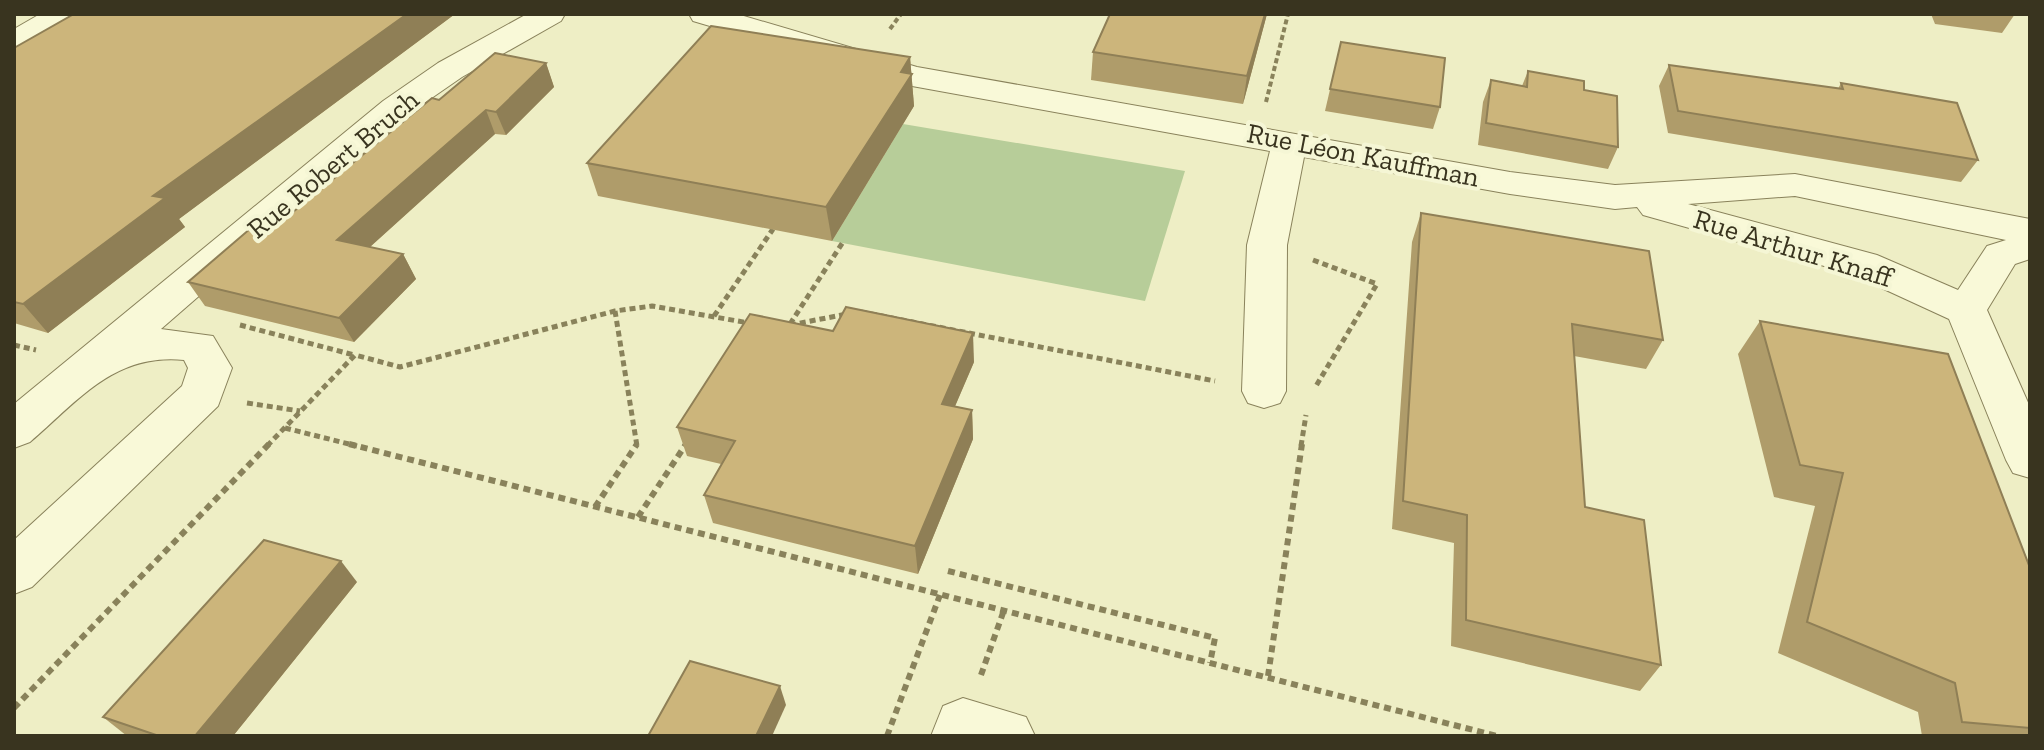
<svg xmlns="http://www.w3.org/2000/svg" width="2044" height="750" font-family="'Zilla Slab',serif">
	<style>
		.green { fill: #b7cd99 }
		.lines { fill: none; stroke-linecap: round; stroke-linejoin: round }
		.minor-casing { stroke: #89825b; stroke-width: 2 }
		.path-far2 { stroke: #89825b; stroke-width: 4; stroke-dasharray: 5 3; stroke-linecap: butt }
		.path-far1 { stroke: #89825b; stroke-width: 5; stroke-dasharray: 6 4; stroke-linecap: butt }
		.path { stroke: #89825b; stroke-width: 6; stroke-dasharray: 7 5; stroke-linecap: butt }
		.minor { fill: #f9f9d8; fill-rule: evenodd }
		.wall { fill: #af9c6a }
		.shaded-wall { fill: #8f7f56 }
		.building { fill: #ccb57b; stroke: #8f7f56; stroke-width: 2 }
		.labels { text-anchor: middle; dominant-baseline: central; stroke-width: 8; stroke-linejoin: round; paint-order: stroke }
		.street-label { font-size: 28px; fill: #39341f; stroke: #f5f6d5 }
	</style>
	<rect width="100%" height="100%" fill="#eeeec5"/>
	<polygon class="green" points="903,124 1185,171 1145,301 832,241"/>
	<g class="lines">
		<g class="minor-casing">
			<g id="minor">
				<polygon points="40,14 77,14 73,21 14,52 14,29"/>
				<path d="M 527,14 L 565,14 L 561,21 L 462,77 L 407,115 L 161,329 L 213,336 L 232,368 L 218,406 L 32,587 L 14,594 L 14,540 L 182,386 L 188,368 L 184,360 C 114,353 78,401 30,442 L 14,448 L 14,404 L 383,101 L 438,63 Z"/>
				<path d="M 689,14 L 737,14 L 917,67 L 1510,172 L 1615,185 L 1795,174 L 2030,219 L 2030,259 L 2015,264 L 1987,310 L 2030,407 L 2030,478 L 2013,473 L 2006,460 L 1949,319 L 1849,273 L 1643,215 L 1637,207 L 1615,209 L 1510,194 L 1304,157 L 1287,245 L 1286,391 L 1280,403 L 1264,408 L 1248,403 L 1242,391 L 1247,245 L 1270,151 L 912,86 L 693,21 ZM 1795,196 L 2006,240 L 1987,246 L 1958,290 L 1877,255 L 1688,204 Z"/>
				<polygon points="963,698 1026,717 1035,736 931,736 943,706"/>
			</g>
		</g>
		<g class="path-far2">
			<polyline points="890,29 901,14"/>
			<polyline points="1266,102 1288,14"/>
		</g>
		<g class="path-far1">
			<polyline points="1313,260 1377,284 1316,386"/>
			<polyline points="615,311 637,446"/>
			<polyline points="861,312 1215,381"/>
			<polyline points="714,316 773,229"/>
			<polyline points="790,324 843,242"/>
			<polyline points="240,325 354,355"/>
			<polyline points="790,325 847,314"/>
			<polyline points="14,345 36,350"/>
			<polyline points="247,403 300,411"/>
			<polyline points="285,428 357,446"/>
			<polyline points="267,446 355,355 400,367 615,311 652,306 749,323"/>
			<polyline points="1301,446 1306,415"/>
		</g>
		<g class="path">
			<polyline points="349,444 1497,736"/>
			<polyline points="595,507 637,444"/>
			<polyline points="638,517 686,444"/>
			<polyline points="948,571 1215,638 1210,663"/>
			<polyline points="981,675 1004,610"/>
			<polyline points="1268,676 1302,444"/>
			<polyline points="14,708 269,444"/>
			<polyline points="887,736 940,595"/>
		</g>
		<use href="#minor" class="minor"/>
	</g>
	<g class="wall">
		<polygon points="74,14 455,14 179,219 185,227 48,333 14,323 14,48"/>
		<polygon points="1267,14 1243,104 1091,80 1093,52"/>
		<polygon points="1931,14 2015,14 2002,33 1935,24"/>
		<polygon points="1341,42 1440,107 1433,129 1325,111"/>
		<polygon points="910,57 914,106 832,241 598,196 587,163"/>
		<polygon points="546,63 554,87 506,135 495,134 370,247 403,254 416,279 354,342 205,306 188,282 276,226 439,100"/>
		<polygon points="1669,65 1838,89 1841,83 1978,160 1961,182 1668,133 1659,86"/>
		<polygon points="1528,71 1584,90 1618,147 1608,169 1478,145 1483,102 1491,80 1522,86"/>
		<polygon points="1421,213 1663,340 1646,369 1574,356 1585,507 1661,665 1640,691 1451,646 1454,543 1392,529 1412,242"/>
		<polygon points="1760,321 2030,568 2030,736 1922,736 1918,712 1778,653 1815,506 1774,497 1738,354"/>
		<polygon points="974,362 955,406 972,410 973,439 918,574 713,523 704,495 721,464 687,456 677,427"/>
		<polygon points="357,582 233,736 127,736 103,717"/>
	</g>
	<g class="shaded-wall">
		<polygon points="407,14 455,14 179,219 185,227 48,333 23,304 153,196"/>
		<polygon points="1265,14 1267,14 1243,104 1247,76"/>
		<polygon points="910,57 914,106 832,241 826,207 901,72"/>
		<polygon points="546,63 554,87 506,135 496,112"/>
		<polygon points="486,110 495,134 351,264 337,240"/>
		<polygon points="403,254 416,279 354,342 339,318"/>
		<polygon points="973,333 974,362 944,432 942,404"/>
		<polygon points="972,410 973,439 918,574 915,546"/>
		<polygon points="341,561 357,582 233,736 195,736"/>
		<polygon points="780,686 786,705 772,736 756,736"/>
	</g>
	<g class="building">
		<polygon points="74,14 407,14 153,196 165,198 23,304 14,302 14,48"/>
		<polygon points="1110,14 1265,14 1247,76 1093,52"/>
		<polygon points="711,26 910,57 901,72 912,74 826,207 587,163"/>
		<polygon points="1341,42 1445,58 1440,107 1330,89"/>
		<polygon points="495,53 546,63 496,112 486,110 337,240 403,254 339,318 188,282 258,222 276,226 432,98 439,100"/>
		<polygon points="1669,65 1843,89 1841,83 1957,103 1978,160 1678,111"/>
		<polygon points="1528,71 1584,81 1584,90 1617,96 1618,147 1486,123 1491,80 1527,87"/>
		<polygon points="1421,213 1649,251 1663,340 1572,324 1585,507 1644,520 1661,665 1466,620 1467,515 1403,501"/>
		<polygon points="846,307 973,333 942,404 972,410 915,546 704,495 735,441 677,427 750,314 833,331"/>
		<polygon points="1760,321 1948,354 2030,568 2030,728 1962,722 1955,683 1807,622 1843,473 1800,465"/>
		<polygon points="264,540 341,561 195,736 159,736 103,717"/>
		<polygon points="690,661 780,686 756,736 648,736"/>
	</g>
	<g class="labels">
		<g class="street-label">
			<text transform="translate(1363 155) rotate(11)">Rue Léon Kauffman</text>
			<text transform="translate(333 164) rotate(-40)">Rue Robert Bruch</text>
			<text transform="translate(1793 248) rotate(17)">Rue Arthur Knaff</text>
		</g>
	</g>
	<rect width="2044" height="750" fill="none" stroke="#39341f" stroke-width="32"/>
</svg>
